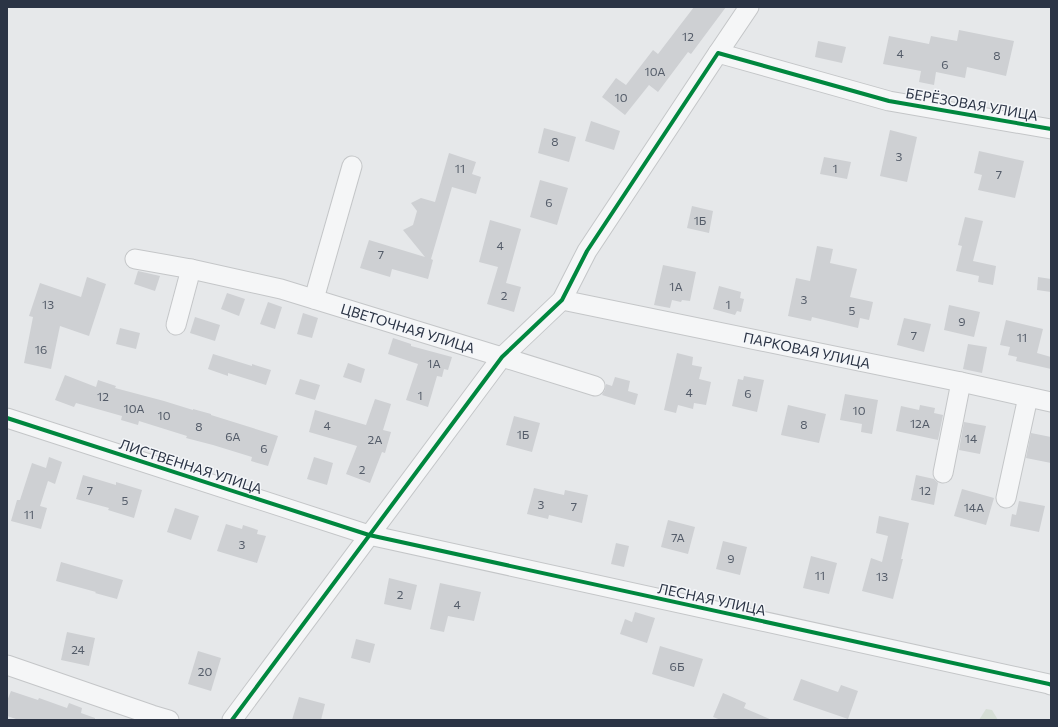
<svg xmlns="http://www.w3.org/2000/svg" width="1058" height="727" font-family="Commissioner,sans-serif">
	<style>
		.green { fill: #d6ded6 }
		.building { fill: #ced0d3 }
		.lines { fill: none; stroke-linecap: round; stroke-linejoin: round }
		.minor-casing { stroke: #c4c6c8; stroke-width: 21 }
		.minor { stroke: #f5f6f7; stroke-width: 19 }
		.cycleway-casing { stroke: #f4f6f9; stroke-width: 6 }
		.cycleway { stroke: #00873e; stroke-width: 4 }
		.labels { text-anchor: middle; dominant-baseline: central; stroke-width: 3; stroke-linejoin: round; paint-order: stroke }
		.number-label { font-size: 12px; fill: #545c69 }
		.street-label { font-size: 14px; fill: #2b3445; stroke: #f4f6f9 }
	</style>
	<rect width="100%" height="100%" fill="#e6e8ea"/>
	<polygon class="green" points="986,709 992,710 998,720 979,720"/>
	<g class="building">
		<polygon points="694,7 726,7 691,54 688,52 658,92 649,85 625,115 602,97 616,78 626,85 653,50 658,54"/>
		<polygon points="959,30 1014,41 1006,76 967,67 965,78 936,72 934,85 919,82 921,71 883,64 889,36 929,44 931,36 957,41"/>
		<polygon points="818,41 846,47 842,63 815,57"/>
		<polygon points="591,121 620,131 614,150 585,141"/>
		<polygon points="544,128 576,137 569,162 538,153"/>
		<polygon points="890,130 917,137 907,182 880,176"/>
		<polygon points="979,151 1024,161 1015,198 978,190 982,175 974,173"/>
		<polygon points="449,153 476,162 472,174 481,177 476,194 452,187 431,259 433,260 428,279 392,269 390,277 360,268 369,240 425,257 403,230 413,225 417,211 411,203 421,198 435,202"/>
		<polygon points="824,157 851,162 847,179 820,174"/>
		<polygon points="540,180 568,188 557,225 530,217"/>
		<polygon points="692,206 713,211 709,233 687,228"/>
		<polygon points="965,217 983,221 973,261 996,266 993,285 978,282 979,276 956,271 962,246 958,245"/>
		<polygon points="490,220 521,229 506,283 521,287 514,312 487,304 498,267 479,262"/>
		<polygon points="817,246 833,249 830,263 857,269 850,297 873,302 869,320 860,318 858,328 812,317 811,321 788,316 796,278 810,281"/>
		<polygon points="663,265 696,272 690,301 682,300 681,302 672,300 670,308 654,305"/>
		<polygon points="138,271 160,276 155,291 134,284"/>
		<polygon points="87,277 106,284 89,336 60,326 51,369 24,363 33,317 29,316 40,283 81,297"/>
		<polygon points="1038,277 1051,279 1051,292 1037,290"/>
		<polygon points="719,286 741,292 740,298 744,299 741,312 737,311 735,315 713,309"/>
		<polygon points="227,293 245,299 239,316 221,309"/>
		<polygon points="268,302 282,307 275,329 260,324"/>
		<polygon points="949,305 980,312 974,337 944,330"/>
		<polygon points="303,313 318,318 312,338 297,334"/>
		<polygon points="195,317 220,325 215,341 190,333"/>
		<polygon points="904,318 931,324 924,352 897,345"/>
		<polygon points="1006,320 1043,329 1037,353 1051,357 1051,369 1016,361 1017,357 1008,355 1010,347 1000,345"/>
		<polygon points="120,328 140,333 136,349 116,344"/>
		<polygon points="393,338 411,344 411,346 452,357 448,370 444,369 442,377 437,376 428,407 406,400 418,364 388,354"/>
		<polygon points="968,344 987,347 982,373 963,369"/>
		<polygon points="677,353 693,357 692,365 702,367 699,379 711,382 706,405 694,403 693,409 678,405 676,413 664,410"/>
		<polygon points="213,354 252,366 252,364 271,370 266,385 228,373 228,376 208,369"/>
		<polygon points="348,363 365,369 361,383 343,377"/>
		<polygon points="65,375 96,387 98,380 116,386 115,388 164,401 193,410 193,409 211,414 211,415 278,436 268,466 251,461 252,457 213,445 186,438 187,436 139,421 138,425 121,420 122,416 76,403 74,407 55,400"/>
		<polygon points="744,376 764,380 757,412 732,406 738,379 743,380"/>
		<polygon points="615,377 630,381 628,391 638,394 635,405 602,395 605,390 606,384 612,386"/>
		<polygon points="300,379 320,385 315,400 295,394"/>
		<polygon points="845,394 878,400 872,434 861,432 862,424 840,420"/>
		<polygon points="375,399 391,404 383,430 391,432 385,453 382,452 370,483 346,474 357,446 309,432 315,410 366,425"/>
		<polygon points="788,405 826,414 819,443 781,435"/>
		<polygon points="920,405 935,408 934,413 943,415 938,440 896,431 901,406 919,410"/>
		<polygon points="514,416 540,423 532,452 506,445"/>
		<polygon points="964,422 986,426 980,454 959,450"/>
		<polygon points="1031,433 1051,437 1051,463 1026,458"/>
		<polygon points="49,457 62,462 55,484 48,481 40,506 47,508 41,529 11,521 17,500 20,500 32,463 46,468"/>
		<polygon points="314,457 333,463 327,485 307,479"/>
		<polygon points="83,475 116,485 116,482 142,490 134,518 108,510 109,508 76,499"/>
		<polygon points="916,475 934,479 938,483 934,505 911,500"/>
		<polygon points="534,488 564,495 565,490 588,495 582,523 549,515 548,519 527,514"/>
		<polygon points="962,489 994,498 986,525 954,516"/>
		<polygon points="1019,501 1045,506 1039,532 1010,526 1012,514 1016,515"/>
		<polygon points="175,508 199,516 191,540 167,532"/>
		<polygon points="879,516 909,523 901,559 903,559 893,599 862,591 871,558 882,562 888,536 876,533"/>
		<polygon points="668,520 695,527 688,554 661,547"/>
		<polygon points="226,524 242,529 243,525 258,530 257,534 266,536 257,563 217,551"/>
		<polygon points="723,541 747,547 740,575 716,569"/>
		<polygon points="616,543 629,546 624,567 611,564"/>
		<polygon points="811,556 837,563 829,594 803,588"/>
		<polygon points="61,562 123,580 117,599 95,593 96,592 56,581"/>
		<polygon points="389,578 417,585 411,610 384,604"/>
		<polygon points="440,583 481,592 474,621 448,616 444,632 430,629"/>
		<polygon points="635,612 655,618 647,643 620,634 625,619 632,622"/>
		<polygon points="67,632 95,638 89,666 61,660"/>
		<polygon points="356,639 375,644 370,663 351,658"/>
		<polygon points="660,646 703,659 694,687 652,674"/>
		<polygon points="198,651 221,658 211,691 188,684"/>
		<polygon points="801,679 838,692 841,685 858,691 848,719 793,700"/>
		<polygon points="11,691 38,700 39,698 67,708 69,703 82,708 81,713 95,718 95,720 19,720 7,716 7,701"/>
		<polygon points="723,693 746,703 744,708 772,720 721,720 713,717"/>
		<polygon points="299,697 325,704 321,720 292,720"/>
	</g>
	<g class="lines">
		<g class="minor-casing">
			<g id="minor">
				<polyline points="718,53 749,7"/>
				<polyline points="135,259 191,269 281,289 502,357 595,386"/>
				<polyline points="314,299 352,166"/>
				<polyline points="562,300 961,382 1051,402"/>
				<polyline points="176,325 191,269"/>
				<polyline points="7,418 369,535 1049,684 1051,685"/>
				<polyline points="943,473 961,382"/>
				<polyline points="1006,498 1028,397"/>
				<polyline points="7,665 152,715 169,720"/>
				<polyline points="232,720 502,357 562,300 587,251 718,53 889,101 1051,129"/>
			</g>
		</g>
		<use href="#minor" class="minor"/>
		<g class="cycleway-casing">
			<g id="cycleway">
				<polyline points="7,418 369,535 1049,684 1051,685"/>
				<polyline points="232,720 502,357 562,300 587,251 718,53 889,101 1051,129"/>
			</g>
		</g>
		<use href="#cycleway" class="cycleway"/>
	</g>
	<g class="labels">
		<g class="number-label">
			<text x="688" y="36">12</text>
			<text x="900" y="53">4</text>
			<text x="997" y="55">8</text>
			<text x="945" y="64">6</text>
			<text x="655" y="71">10А</text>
			<text x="621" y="97">10</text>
			<text x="555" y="141">8</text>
			<text x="899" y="156">3</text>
			<text x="460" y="168">11</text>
			<text x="835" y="168">1</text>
			<text x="999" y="174">7</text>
			<text x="549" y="202">6</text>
			<text x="700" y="220">1Б</text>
			<text x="500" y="245">4</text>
			<text x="381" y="254">7</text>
			<text x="676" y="286">1А</text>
			<text x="504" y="295">2</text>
			<text x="804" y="299">3</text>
			<text x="48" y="304">13</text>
			<text x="728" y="304">1</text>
			<text x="852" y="310">5</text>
			<text x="962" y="321">9</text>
			<text x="914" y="335">7</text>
			<text x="1022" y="337">11</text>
			<text x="41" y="349">16</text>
			<text x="434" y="363">1А</text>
			<text x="689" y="392">4</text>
			<text x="748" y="393">6</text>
			<text x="420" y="395">1</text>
			<text x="103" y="396">12</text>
			<text x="134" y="408">10А</text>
			<text x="859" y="410">10</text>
			<text x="164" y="415">10</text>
			<text x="920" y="423">12А</text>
			<text x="804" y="424">8</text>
			<text x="327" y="425">4</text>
			<text x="199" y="426">8</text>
			<text x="523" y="434">1Б</text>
			<text x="233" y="436">6А</text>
			<text x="971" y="438">14</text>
			<text x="375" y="439">2А</text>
			<text x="264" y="448">6</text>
			<text x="362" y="469">2</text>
			<text x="90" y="490">7</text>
			<text x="925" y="490">12</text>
			<text x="125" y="500">5</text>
			<text x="541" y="504">3</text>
			<text x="574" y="506">7</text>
			<text x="974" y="507">14А</text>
			<text x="29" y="514">11</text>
			<text x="678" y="537">7А</text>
			<text x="242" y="544">3</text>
			<text x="731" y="558">9</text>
			<text x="820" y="575">11</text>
			<text x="882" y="576">13</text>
			<text x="400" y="594">2</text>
			<text x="457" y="604">4</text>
			<text x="78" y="649">24</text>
			<text x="677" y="666">6Б</text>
			<text x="205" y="671">20</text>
		</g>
		<g class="street-label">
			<text transform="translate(972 104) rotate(10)">БЕРЁЗОВАЯ УЛИЦА</text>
			<text transform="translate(408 328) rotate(17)">ЦВЕТОЧНАЯ УЛИЦА</text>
			<text transform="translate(807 350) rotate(12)">ПАРКОВАЯ УЛИЦА</text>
			<text transform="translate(191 466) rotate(18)">ЛИСТВЕННАЯ УЛИЦА</text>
			<text transform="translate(712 599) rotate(12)">ЛЕСНАЯ УЛИЦА</text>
		</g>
	</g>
	<rect width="1058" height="727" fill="none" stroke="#2b3445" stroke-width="16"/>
</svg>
